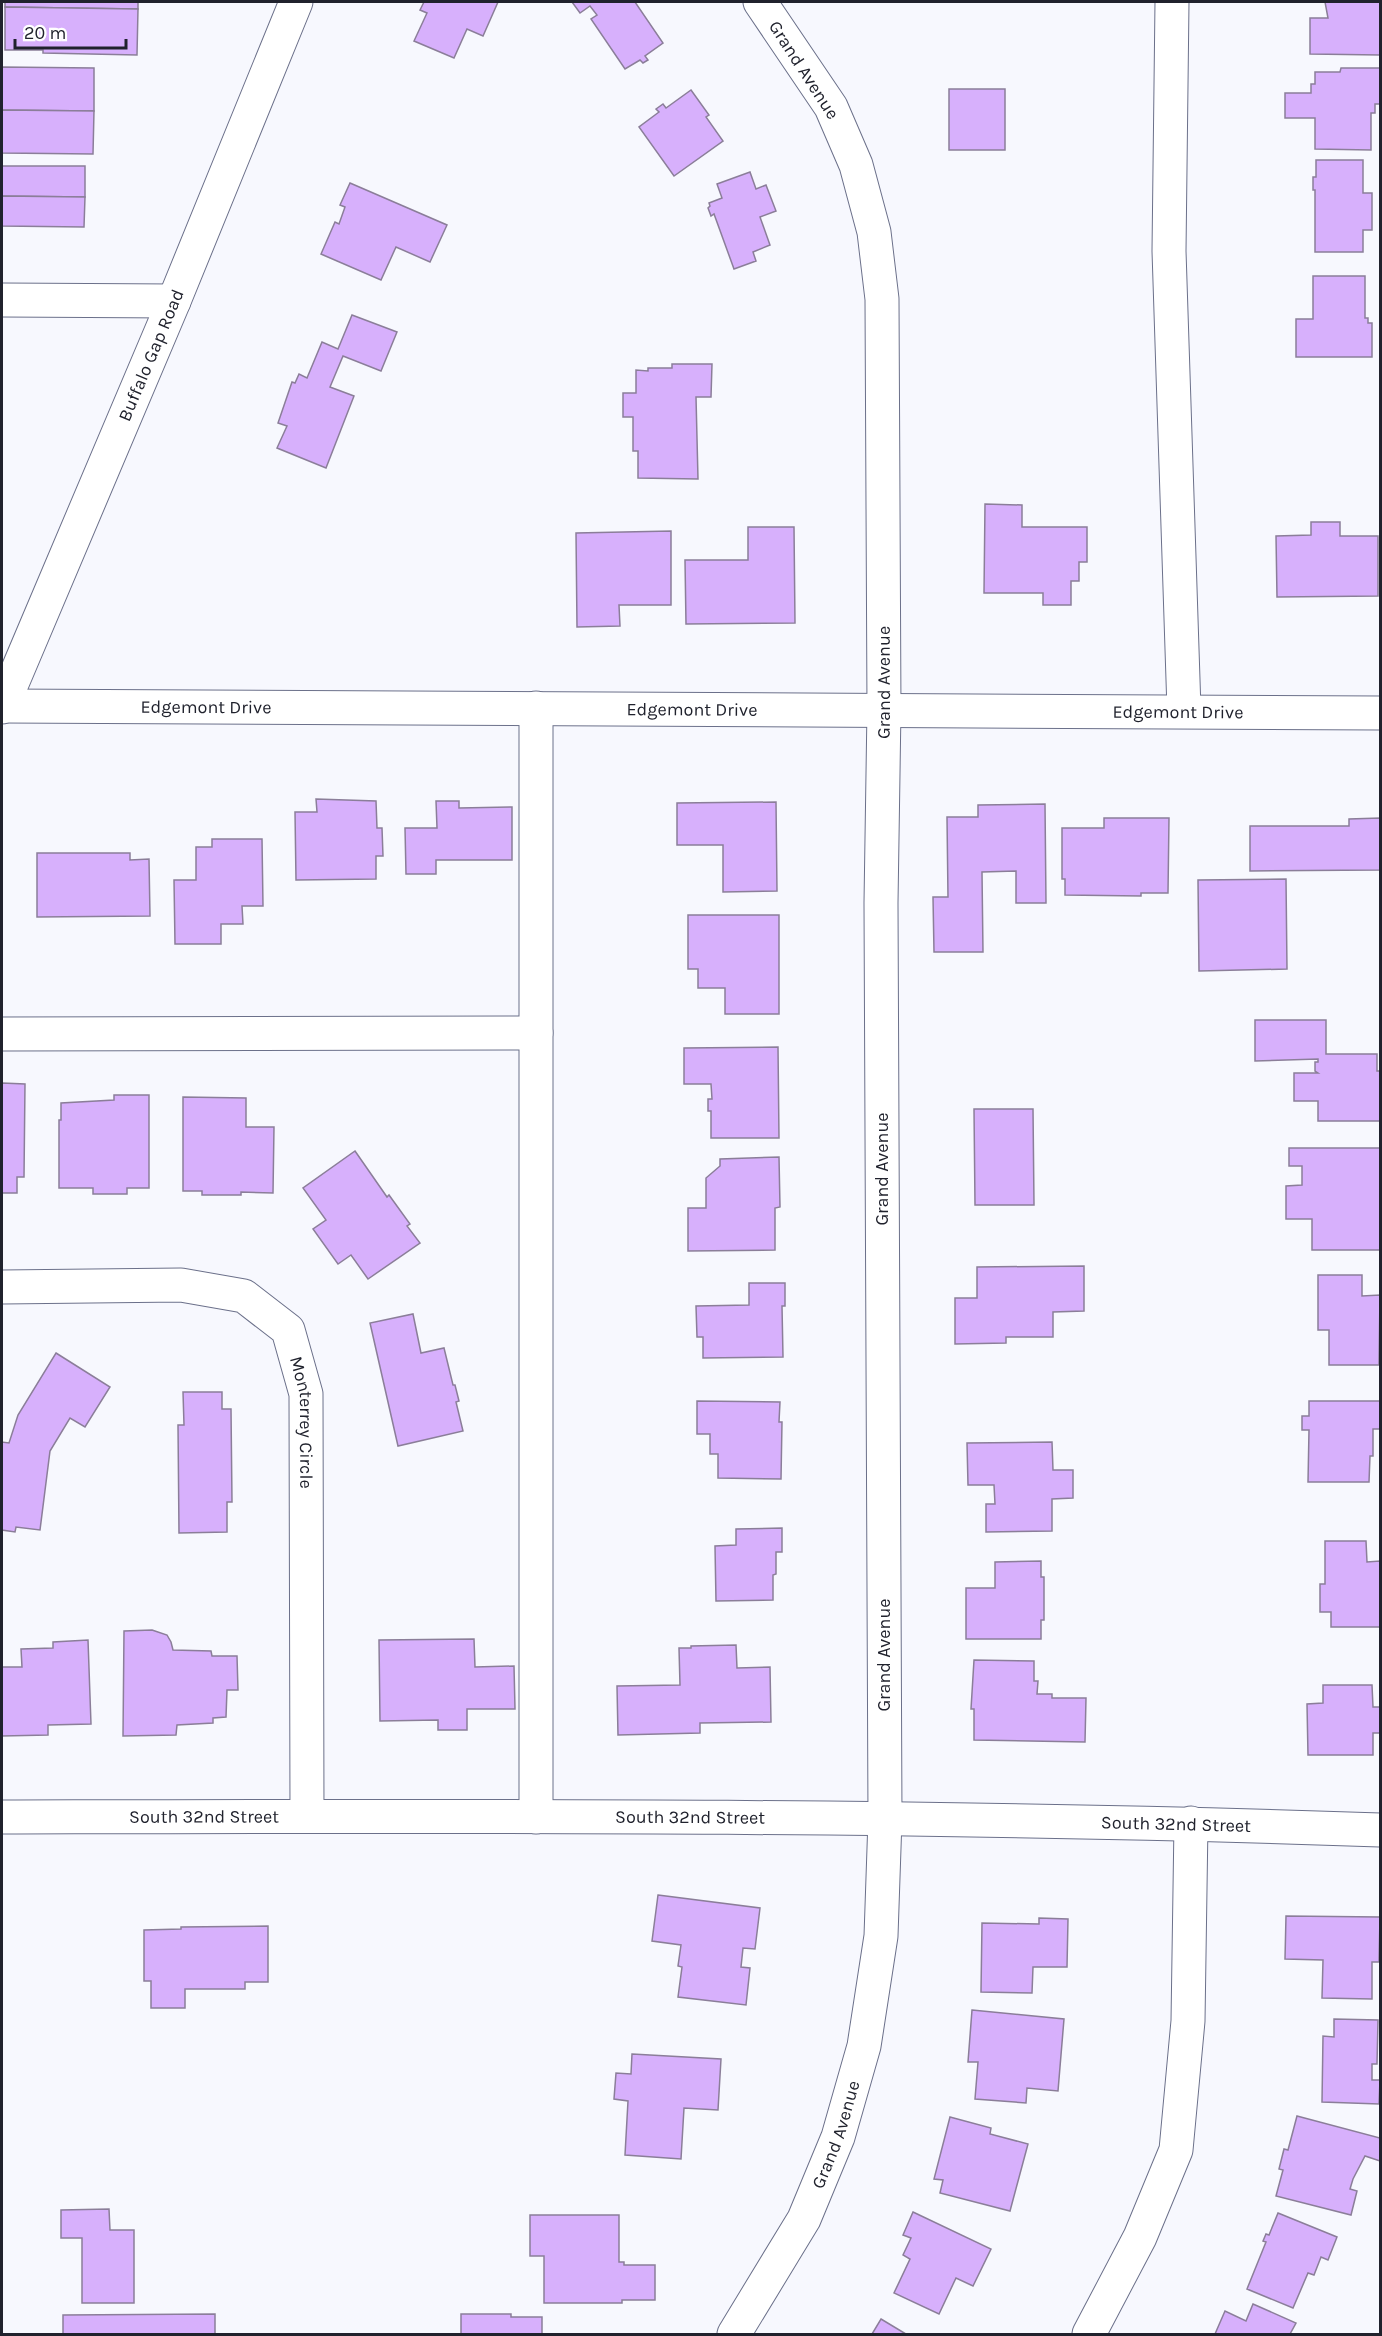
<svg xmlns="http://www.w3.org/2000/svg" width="1382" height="2336" font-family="Karla,sans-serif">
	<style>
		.building { fill: #d7b0fc; stroke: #8b7e99; stroke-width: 1.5 }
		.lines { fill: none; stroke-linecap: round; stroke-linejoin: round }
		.minor-casing { stroke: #6b708a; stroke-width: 35 }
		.major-casing { stroke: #6b708a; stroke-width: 35 }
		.minor { stroke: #fff; stroke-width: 33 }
		.major { stroke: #fff; stroke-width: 33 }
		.labels { text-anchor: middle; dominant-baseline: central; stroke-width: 6; stroke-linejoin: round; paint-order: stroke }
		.street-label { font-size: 18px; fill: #20222d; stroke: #fff }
	</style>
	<rect width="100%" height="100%" fill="#f7f8fe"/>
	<g class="building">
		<polygon points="5,2 138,2 138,9 5,7"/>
		<polygon points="424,2 498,2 483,36 467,29 454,58 414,41 427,13 420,10"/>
		<polygon points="572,2 635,2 663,43 645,56 648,60 643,63 640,60 625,69 591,19 597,15 590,6 580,13"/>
		<polygon points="1325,2 1380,2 1380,55 1310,54 1310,18 1328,18"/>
		<polygon points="5,7 138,9 137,55 43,53 43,50 5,50"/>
		<polygon points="2,67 94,68 94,111 2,110"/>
		<polygon points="1341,68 1380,68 1380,104 1375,104 1375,113 1371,113 1371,150 1315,149 1315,118 1285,118 1285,93 1311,93 1311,84 1315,84 1315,72 1340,72"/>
		<rect x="949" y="89" width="56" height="61"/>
		<polygon points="691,90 709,115 706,117 723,141 674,176 639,127 659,112 656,109 663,104 666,108"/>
		<polygon points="2,110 94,111 93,154 2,153"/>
		<polygon points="1316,160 1363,160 1363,193 1372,193 1372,230 1363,230 1363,252 1315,252 1315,190 1313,190 1313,177 1316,177"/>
		<polygon points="2,166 85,166 85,197 2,196"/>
		<polygon points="750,172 756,189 766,185 776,211 760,217 770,245 753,252 756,261 734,269 714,214 711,216 708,208 710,206 709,203 722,198 717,184"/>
		<polygon points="350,183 447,225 430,262 396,247 381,280 321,254 335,222 339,224 345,207 340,205"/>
		<polygon points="2,196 85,197 84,227 2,226"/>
		<polygon points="1313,276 1365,276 1365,318 1368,318 1368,323 1372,323 1372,357 1296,357 1296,319 1313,319"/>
		<polygon points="352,315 397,332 381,371 343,356 330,387 354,396 326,468 277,448 287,426 278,423 292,382 295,383 299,374 307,378 322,342 338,349"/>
		<polygon points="672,364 712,364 711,397 696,397 698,479 638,478 638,451 633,451 633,417 623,417 623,393 636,393 636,370 648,371 648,368 672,368"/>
		<polygon points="985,504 1022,505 1022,527 1087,527 1087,562 1079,562 1079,581 1071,581 1071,605 1043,605 1043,593 984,593"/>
		<polygon points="1311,522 1340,522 1340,536 1378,536 1378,596 1277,597 1276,536 1311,535"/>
		<polygon points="748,527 794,527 795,623 686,624 685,560 748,560"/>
		<polygon points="671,531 671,605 619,605 620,626 577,627 576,533"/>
		<polygon points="316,799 376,801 377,828 382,828 383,856 376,856 376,879 296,880 295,812 317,812"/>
		<polygon points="436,801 459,801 459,808 512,807 512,860 436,860 436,874 406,874 405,828 437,828"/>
		<polygon points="776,802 777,891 723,892 723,845 677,845 677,803"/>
		<polygon points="1045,804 1046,903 1016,903 1016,871 982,872 983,952 934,952 933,897 948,897 947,817 978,817 978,805"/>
		<polygon points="1104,818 1169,818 1168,893 1141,893 1141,896 1065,895 1065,879 1062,879 1062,828 1104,828"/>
		<polygon points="1380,818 1380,870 1250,871 1250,826 1349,826 1349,819"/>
		<polygon points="212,839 262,839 263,906 242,906 243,924 221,924 221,944 175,944 174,880 196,880 196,847 212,847"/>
		<polygon points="37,853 130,853 130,860 149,859 150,916 37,917"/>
		<polygon points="1286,879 1287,969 1199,971 1198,880"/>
		<polygon points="688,915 779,915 779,1014 725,1014 725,988 698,988 698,969 688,969"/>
		<polygon points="1255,1020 1326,1020 1326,1054 1377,1054 1377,1071 1380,1071 1380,1121 1318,1121 1318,1101 1294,1101 1294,1073 1318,1073 1315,1071 1315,1062 1318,1062 1318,1059 1255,1061"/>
		<polygon points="778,1047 779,1138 711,1138 711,1111 708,1111 708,1099 712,1099 711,1084 684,1084 684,1048"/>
		<polygon points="2,1083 25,1084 24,1177 17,1177 17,1193 2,1193"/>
		<polygon points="114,1095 149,1095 149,1188 127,1188 127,1194 93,1194 93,1188 59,1188 59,1120 61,1120 61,1103 114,1100"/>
		<polygon points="183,1097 246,1098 246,1127 274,1127 273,1193 241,1192 241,1195 202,1195 202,1191 183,1191"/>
		<polygon points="974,1109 1033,1109 1034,1205 975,1205"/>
		<polygon points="1289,1148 1380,1148 1380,1250 1312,1250 1312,1219 1286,1219 1286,1186 1302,1185 1302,1166 1289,1166"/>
		<polygon points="355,1151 387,1197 389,1195 410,1224 407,1226 420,1243 368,1279 351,1255 338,1264 313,1229 326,1220 303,1188"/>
		<polygon points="779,1157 780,1207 775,1208 775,1250 688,1251 688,1208 706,1208 706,1178 720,1166 720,1159"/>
		<polygon points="1084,1266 1084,1311 1053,1312 1053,1337 1006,1337 1006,1343 955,1344 955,1298 977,1298 977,1267"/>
		<polygon points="1318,1275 1362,1275 1362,1296 1380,1295 1379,1365 1329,1365 1329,1330 1318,1330"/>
		<polygon points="749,1283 785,1283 785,1306 782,1306 783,1357 703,1358 703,1337 697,1337 696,1306 749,1305"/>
		<polygon points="413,1314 421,1353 444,1348 453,1385 455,1385 459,1401 456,1402 463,1431 398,1446 370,1323"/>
		<polygon points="56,1353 110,1387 85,1427 70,1418 50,1451 40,1530 16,1527 15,1532 2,1530 2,1442 9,1443 18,1415"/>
		<polygon points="183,1392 222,1392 222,1409 231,1409 232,1502 227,1502 227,1532 179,1533 178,1425 184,1425"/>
		<polygon points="697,1401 780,1402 779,1422 782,1422 781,1479 718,1478 718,1454 710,1454 710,1434 697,1434"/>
		<polygon points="1309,1401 1380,1401 1380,1429 1373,1429 1373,1456 1370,1456 1369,1482 1308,1482 1309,1430 1302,1430 1302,1416 1309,1416"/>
		<polygon points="1052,1442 1053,1470 1073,1470 1073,1498 1052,1499 1052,1531 986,1532 986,1504 995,1504 994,1485 968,1485 967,1443"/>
		<polygon points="782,1528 782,1552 776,1552 776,1574 773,1575 773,1600 716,1601 715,1546 736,1545 736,1529"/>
		<polygon points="1325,1541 1366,1541 1367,1562 1380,1561 1380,1627 1331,1627 1331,1612 1320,1612 1320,1584 1325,1584"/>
		<polygon points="1041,1561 1041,1577 1044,1577 1044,1620 1041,1620 1041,1639 966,1639 966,1588 995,1588 995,1562"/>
		<polygon points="152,1630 167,1635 171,1642 173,1650 211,1651 212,1656 237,1656 238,1690 227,1690 226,1717 213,1718 213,1723 177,1725 176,1735 123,1736 124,1631"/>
		<polygon points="474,1639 475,1667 514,1666 515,1709 467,1709 467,1730 438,1730 438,1720 380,1721 379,1640"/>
		<polygon points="88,1640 91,1724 48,1725 48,1735 2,1736 2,1667 22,1667 21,1649 53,1648 53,1642"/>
		<polygon points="736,1645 737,1668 770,1667 771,1722 700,1723 700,1733 618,1735 617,1686 680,1685 679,1648 691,1648 691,1646"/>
		<polygon points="974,1660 1034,1661 1034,1681 1038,1681 1037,1694 1052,1694 1052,1698 1086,1698 1085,1742 974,1740 974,1709 971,1709"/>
		<polygon points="1323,1685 1372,1685 1373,1707 1380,1707 1380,1733 1373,1733 1373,1755 1308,1755 1307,1704 1323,1703"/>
		<polygon points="658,1895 760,1908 755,1949 743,1948 741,1967 750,1968 746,2005 678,1997 682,1967 678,1966 681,1945 652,1941"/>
		<polygon points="1286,1916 1380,1917 1379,1962 1372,1962 1372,1999 1322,1998 1323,1960 1285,1959"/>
		<polygon points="1039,1918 1068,1919 1067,1967 1033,1967 1032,1993 981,1992 982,1923 1039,1924"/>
		<polygon points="268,1926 268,1982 245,1982 245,1989 185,1989 185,2008 151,2008 151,1981 144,1981 144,1930 181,1929 181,1927"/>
		<polygon points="972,2010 1064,2019 1058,2091 1027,2088 1026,2103 975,2099 978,2062 968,2062"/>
		<polygon points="1334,2019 1378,2020 1377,2064 1372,2064 1372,2080 1380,2080 1379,2104 1322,2102 1323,2036 1334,2037"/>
		<polygon points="632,2054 721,2059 718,2110 684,2108 681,2159 625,2155 628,2101 614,2099 616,2073 631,2074"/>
		<polygon points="1297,2116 1380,2138 1380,2161 1365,2156 1353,2179 1350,2189 1357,2191 1351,2215 1276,2196 1283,2170 1279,2169 1284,2149 1288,2150"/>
		<polygon points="950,2117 991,2128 990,2134 1028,2144 1010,2211 940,2193 943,2180 934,2179"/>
		<polygon points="109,2209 110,2230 134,2230 134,2303 82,2303 82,2238 61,2238 61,2210"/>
		<polygon points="913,2212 991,2249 973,2286 956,2278 939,2314 894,2293 910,2259 903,2255 911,2238 903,2235"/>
		<polygon points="1278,2213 1337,2237 1328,2260 1321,2257 1314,2275 1308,2273 1293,2308 1247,2289 1266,2242 1263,2241 1266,2234 1269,2235"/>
		<polygon points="530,2215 619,2215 619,2262 624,2262 624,2265 655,2265 655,2300 622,2300 622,2303 544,2303 544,2256 530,2256"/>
		<polygon points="1253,2304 1296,2323 1290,2334 1215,2334 1225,2311 1246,2321"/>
		<polygon points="215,2314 215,2334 63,2334 63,2315"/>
		<polygon points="461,2314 511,2314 511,2317 542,2317 542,2334 461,2334"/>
		<polygon points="881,2319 906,2334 872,2334"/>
	</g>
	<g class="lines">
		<g class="minor-casing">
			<g id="minor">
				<polyline points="1172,2 1169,251 1184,710"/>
				<polyline points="2,300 174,301"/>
				<path id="s1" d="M 2,706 L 1380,713"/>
				<polyline points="536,708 536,1817"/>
				<polyline points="2,1034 536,1033"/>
				<path id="s2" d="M 2,1287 L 181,1285 L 244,1296 L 288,1330 L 306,1394 L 307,1816"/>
				<path id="s3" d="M 2,1817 C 461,1816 921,1814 1380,1830"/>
				<path id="s4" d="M 734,2334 L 804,2219 L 838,2137 L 864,2046 L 881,1936 L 885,1819 L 881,903 L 884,709 L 882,299 L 874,232 L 856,165 L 831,107 L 760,2"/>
				<polyline points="1089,2334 1140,2237 1176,2150 1188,2021 1191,1823"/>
			</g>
		</g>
		<g class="major-casing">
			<g id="major">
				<path id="s5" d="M 2,707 L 174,301 L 296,2"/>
			</g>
		</g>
		<use href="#minor" class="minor"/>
		<use href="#major" class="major"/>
	</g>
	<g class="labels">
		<g class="street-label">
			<text transform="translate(804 70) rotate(57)">Grand Avenue</text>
			<text stroke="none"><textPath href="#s5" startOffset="382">Buffalo Gap Road</textPath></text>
			<text stroke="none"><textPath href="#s4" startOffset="1683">Grand Avenue</textPath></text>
			<text stroke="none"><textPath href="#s1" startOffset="204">Edgemont Drive</textPath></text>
			<text stroke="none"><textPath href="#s1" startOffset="690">Edgemont Drive</textPath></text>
			<text stroke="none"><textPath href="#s1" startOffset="1176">Edgemont Drive</textPath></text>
			<text transform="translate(882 1169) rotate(-90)">Grand Avenue</text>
			<text stroke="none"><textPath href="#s2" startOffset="393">Monterrey Circle</textPath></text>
			<text transform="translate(884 1655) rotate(-90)">Grand Avenue</text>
			<text stroke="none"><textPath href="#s3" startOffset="202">South 32nd Street</textPath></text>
			<text stroke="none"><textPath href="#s3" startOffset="688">South 32nd Street</textPath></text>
			<text stroke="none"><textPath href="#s3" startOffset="1174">South 32nd Street</textPath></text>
			<text stroke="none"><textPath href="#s4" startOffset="225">Grand Avenue</textPath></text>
		</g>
	</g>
	<rect width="1382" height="2336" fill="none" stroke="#20222d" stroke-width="6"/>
	<path d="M15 39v9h111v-9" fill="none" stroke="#20222d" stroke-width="3"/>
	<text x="24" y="39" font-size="18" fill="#20222d" stroke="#ffffff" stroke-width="4.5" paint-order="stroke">20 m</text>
</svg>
